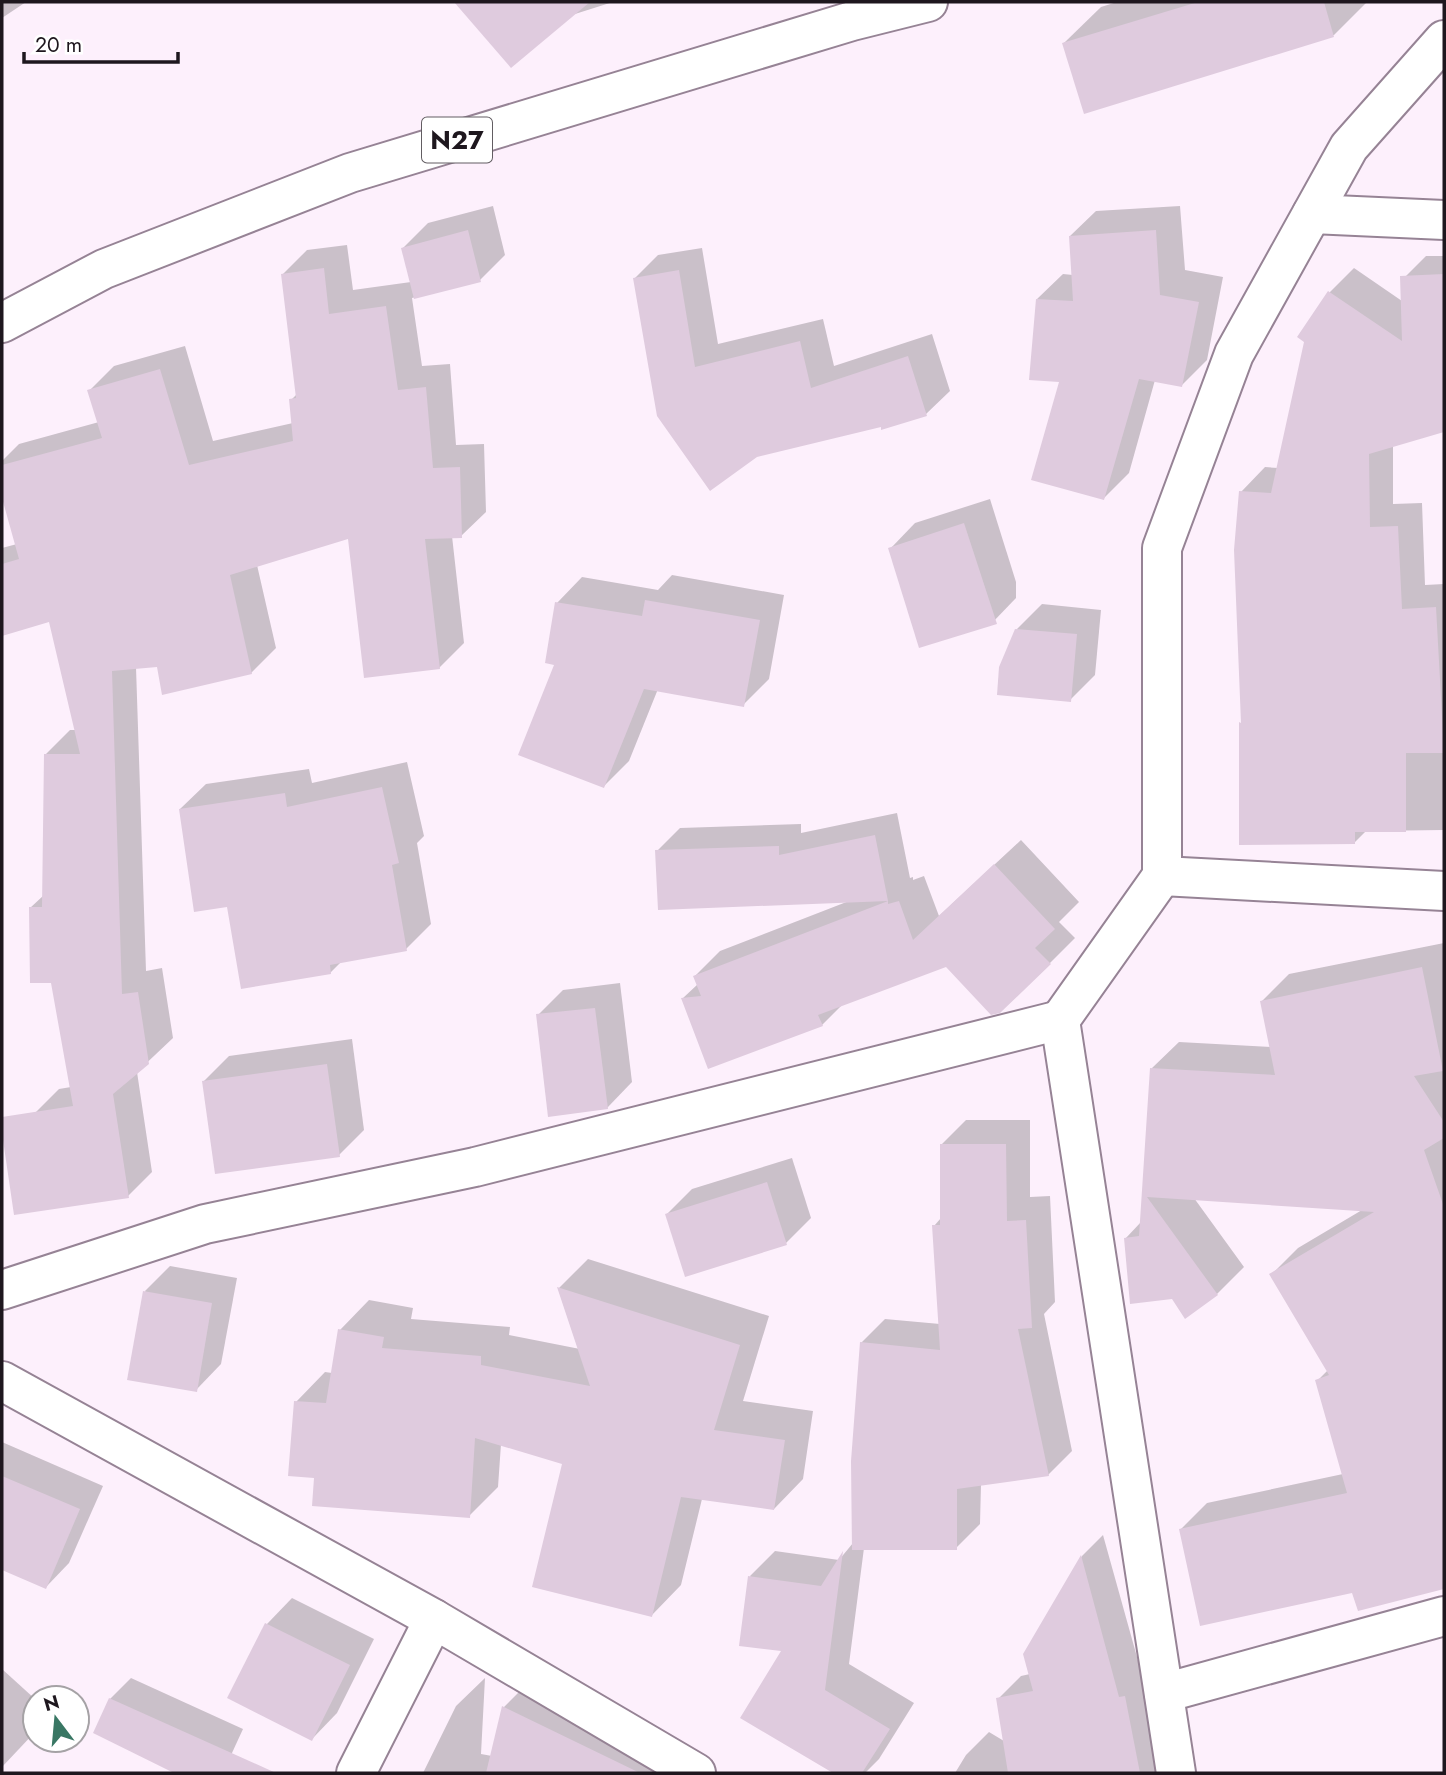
<svg xmlns="http://www.w3.org/2000/svg" width="1446" height="1775" font-family="Jost,sans-serif">
	<style>
		.shadow { fill: #0003 }
		.building { fill: #dfcbde }
		.lines { fill: none; stroke-linecap: round; stroke-linejoin: round }
		.minor-casing { stroke: #968395; stroke-width: 42 }
		.primary-casing { stroke: #968395; stroke-width: 42 }
		.minor { stroke: #fff; stroke-width: 38 }
		.primary { stroke: #fff; stroke-width: 38 }
		.labels { text-anchor: middle; dominant-baseline: central; stroke-width: 5; stroke-linejoin: round; paint-order: stroke }
		.shield { fill: #fff; stroke: #625d62; stroke-width: 2 }
		.shield-label { font-size: 26px; font-weight: bold; fill: #1e171e }
	</style>
	<rect width="100%" height="100%" fill="#fdf0fc"/>
	<g class="shadow">
		<polygon points="2,2 26,2 2,18"/>
		<polygon points="456,2 554,2 566,15 511,65"/>
		<polygon points="571,2 613,2 575,14"/>
		<polygon points="1117,2 1367,2 1334,35 1085,112 1064,43 1101,7"/>
		<polygon points="493,206 505,255 480,280 412,298 422,366 450,364 456,445 484,444 486,512 461,536 452,536 464,643 439,668 349,537 257,565 276,648 251,673 159,665 136,667 146,971 162,968 173,1038 137,1072 152,1172 128,1196 35,1113 59,1089 71,1087 53,981 30,908 44,895 46,754 70,730 76,730 51,620 2,634 2,548 17,544 2,492 2,461 19,444 99,422 89,391 114,366 185,346 213,441 293,423 291,400 297,394 282,275 307,250 347,245 353,290 411,282 403,248 428,223"/>
		<polygon points="1180,206 1185,270 1223,277 1207,360 1182,385 1155,380 1129,473 1104,498 1061,380 1037,299 1063,274 1073,275 1070,236 1096,211"/>
		<polygon points="702,248 718,344 823,319 834,366 932,334 950,391 926,414 756,456 711,488 634,279 658,255"/>
		<polygon points="1426,256 1444,256 1444,430 1393,445 1393,504 1422,503 1425,585 1444,584 1444,830 1366,831 1354,843 1241,723 1241,492 1265,467 1278,468 1330,292 1354,268 1402,301 1401,281"/>
		<polygon points="990,499 1016,582 1016,598 991,624 890,549 915,523"/>
		<polygon points="672,575 784,595 769,679 743,705 658,689 629,761 604,786 556,663 557,603 582,577 658,590"/>
		<polygon points="1042,604 1101,610 1095,675 1070,700 1016,630"/>
		<polygon points="407,762 424,836 417,843 431,924 406,949 342,961 330,973 229,905 180,809 206,784 309,769 312,783"/>
		<polygon points="897,813 910,878 913,877 913,880 924,876 939,916 1021,840 1079,902 1059,922 1075,938 1050,963 946,965 843,1004 822,1025 683,998 698,984 695,976 720,951 849,901 657,851 680,828 801,824 801,833"/>
		<polygon points="1444,943 1444,1571 1354,1593 1181,1529 1207,1503 1343,1474 1317,1381 1328,1370 1271,1275 1298,1248 1362,1210 1194,1198 1244,1267 1217,1294 1172,1297 1125,1239 1141,1222 1152,1068 1179,1042 1271,1047 1262,1001 1289,974"/>
		<polygon points="620,983 632,1082 607,1108 538,1015 563,990"/>
		<polygon points="352,1039 364,1130 339,1155 204,1081 229,1056"/>
		<polygon points="966,1120 1030,1120 1030,1197 1050,1196 1055,1302 1044,1314 1072,1451 1048,1475 981,1484 980,1524 956,1548 864,1548 849,1664 914,1703 879,1759 865,1773 836,1773 742,1717 784,1650 750,1576 775,1551 839,1560 853,1543 861,1343 885,1319 940,1324 934,1226 941,1218 942,1144"/>
		<polygon points="792,1158 811,1218 786,1243 667,1214 692,1189"/>
		<polygon points="588,1259 769,1316 743,1401 813,1411 803,1479 774,1509 702,1499 681,1585 652,1615 564,1462 501,1444 498,1487 469,1516 316,1476 296,1402 325,1372 332,1373 340,1330 369,1300 413,1308 411,1319 510,1327 509,1335 580,1349 559,1288"/>
		<polygon points="170,1266 237,1278 221,1364 196,1390 145,1291"/>
		<polygon points="2,1442 103,1486 69,1563 46,1587 2,1568"/>
		<polygon points="1103,1535 1142,1675 1166,1773 955,1773 966,1755 989,1732 1004,1741 998,1699 1021,1676 1030,1674 1025,1654 1082,1556"/>
		<polygon points="292,1598 374,1639 337,1713 312,1739 230,1698 267,1624"/>
		<polygon points="2,1669 35,1699 35,1732 2,1767"/>
		<polygon points="535,1676 682,1773 423,1773 456,1706 485,1678 481,1754 492,1756 504,1707"/>
		<polygon points="131,1678 243,1729 226,1766 218,1773 179,1773 95,1732 110,1699"/>
	</g>
	<g class="building">
		<polygon points="454,2 590,2 511,68"/>
		<polygon points="1198,2 1324,2 1334,37 1084,114 1062,43"/>
		<polygon points="468,230 481,282 414,299 401,248"/>
		<polygon points="1156,230 1160,295 1199,302 1182,387 1139,379 1104,500 1031,480 1059,382 1029,380 1036,299 1073,301 1069,236"/>
		<polygon points="324,268 329,314 386,306 398,390 426,387 433,468 460,467 462,538 425,539 440,669 364,678 348,539 230,575 252,674 162,695 157,667 112,671 122,994 138,992 149,1064 113,1094 129,1198 14,1215 2,1133 2,1117 73,1106 51,983 30,983 29,907 42,907 44,754 80,754 49,622 2,636 2,564 19,559 2,498 2,465 102,438 87,390 160,369 189,465 293,441 289,399 296,398 281,274"/>
		<polygon points="679,270 695,367 800,341 811,388 908,356 927,416 881,430 881,427 757,457 710,491 657,416 633,278"/>
		<polygon points="1444,274 1444,432 1369,454 1370,527 1398,526 1402,609 1436,607 1444,753 1406,753 1406,832 1355,832 1355,844 1239,845 1239,722 1241,723 1234,550 1239,491 1271,493 1304,342 1297,337 1328,291 1402,341 1400,276"/>
		<polygon points="964,523 997,624 919,648 888,548"/>
		<polygon points="645,600 760,620 744,707 644,689 604,788 518,755 554,665 545,663 555,602 642,616"/>
		<polygon points="1015,629 1077,634 1071,702 997,695 999,667"/>
		<polygon points="382,787 399,863 392,865 407,951 330,965 331,974 241,989 227,907 194,912 179,809 285,793 287,807"/>
		<polygon points="875,835 888,901 658,910 655,850 779,846 779,855"/>
		<polygon points="994,864 1055,929 1035,948 1051,964 1000,1013 991,1015 946,967 818,1015 823,1026 708,1069 681,998 701,996 693,976 888,901 888,904 899,901 913,940"/>
		<polygon points="1422,967 1443,1071 1414,1076 1444,1122 1444,1138 1424,1150 1444,1207 1444,1589 1358,1611 1352,1593 1200,1626 1179,1529 1347,1493 1315,1380 1329,1375 1269,1274 1374,1212 1147,1197 1218,1295 1185,1319 1172,1299 1130,1304 1124,1238 1139,1236 1150,1068 1275,1075 1260,1001"/>
		<polygon points="595,1008 608,1109 548,1117 536,1014"/>
		<polygon points="327,1064 340,1157 215,1174 202,1081"/>
		<polygon points="940,1144 1006,1144 1007,1221 1026,1220 1032,1328 1018,1329 1049,1476 957,1489 957,1550 852,1550 851,1461 860,1342 940,1350 932,1225 940,1225"/>
		<polygon points="767,1182 787,1245 685,1277 665,1214"/>
		<polygon points="557,1287 740,1345 714,1430 785,1440 774,1510 681,1497 652,1617 532,1587 562,1464 475,1438 470,1518 312,1506 314,1478 288,1476 294,1401 326,1403 338,1329 384,1337 382,1348 481,1356 481,1365 590,1386"/>
		<polygon points="143,1291 212,1303 197,1392 127,1380"/>
		<polygon points="2,1476 80,1509 46,1589 2,1570"/>
		<polygon points="843,1551 825,1690 890,1729 862,1773 833,1773 740,1718 781,1651 739,1646 748,1576 821,1586"/>
		<polygon points="1081,1555 1119,1697 1125,1696 1140,1773 1008,1773 996,1698 1033,1691 1023,1654"/>
		<polygon points="265,1623 350,1665 312,1741 227,1698"/>
		<polygon points="109,1698 276,1773 174,1773 93,1733"/>
		<polygon points="502,1706 640,1773 486,1773"/>
	</g>
	<g class="lines">
		<g class="minor-casing">
			<g id="minor">
				<polyline points="1312,214 1444,220"/>
				<polyline points="1162,876 1444,891"/>
				<polyline points="2,1290 205,1224 475,1167 1060,1020"/>
				<polyline points="2,1381 434,1619 696,1773"/>
				<polyline points="1164,1693 1444,1616"/>
				<polyline points="356,1773 434,1619"/>
				<polyline points="1176,1773 1060,1020 1162,876 1162,548 1234,354 1349,147 1444,40"/>
			</g>
		</g>
		<g class="primary-casing">
			<polyline id="primary" points="2,323 104,269 350,173 852,21 928,2"/>
		</g>
		<use href="#minor" class="minor"/>
		<use href="#primary" class="primary"/>
	</g>
	<g class="labels">
		<rect class="shield" x="422" y="117.5" width="70" height="45" rx="5"/>
		<g class="shield-label">
			<text x="457" y="140">N27</text>
		</g>
	</g>
	<rect width="1446" height="1775" fill="none" stroke="#1e171e" stroke-width="7"/>
	<g transform="translate(56 1719) rotate(344)"><circle r="33" fill="#ffffff" stroke="#a5a2a5" stroke-width="2"/>
	<path d="M0-5L12 26L0 18L-12 26Z" fill="#397764"/>
	<text y="-10" font-size="19" font-weight="bold" text-anchor="middle" fill="#1e171e">N</text>
	</g>
	<path d="M24 52v10h154v-10" fill="none" stroke="#1e171e" stroke-width="3.5"/>
	<text x="35" y="52" font-size="21" fill="#1e171e" stroke="#ffffff" stroke-width="5" paint-order="stroke">20 m</text>
</svg>
